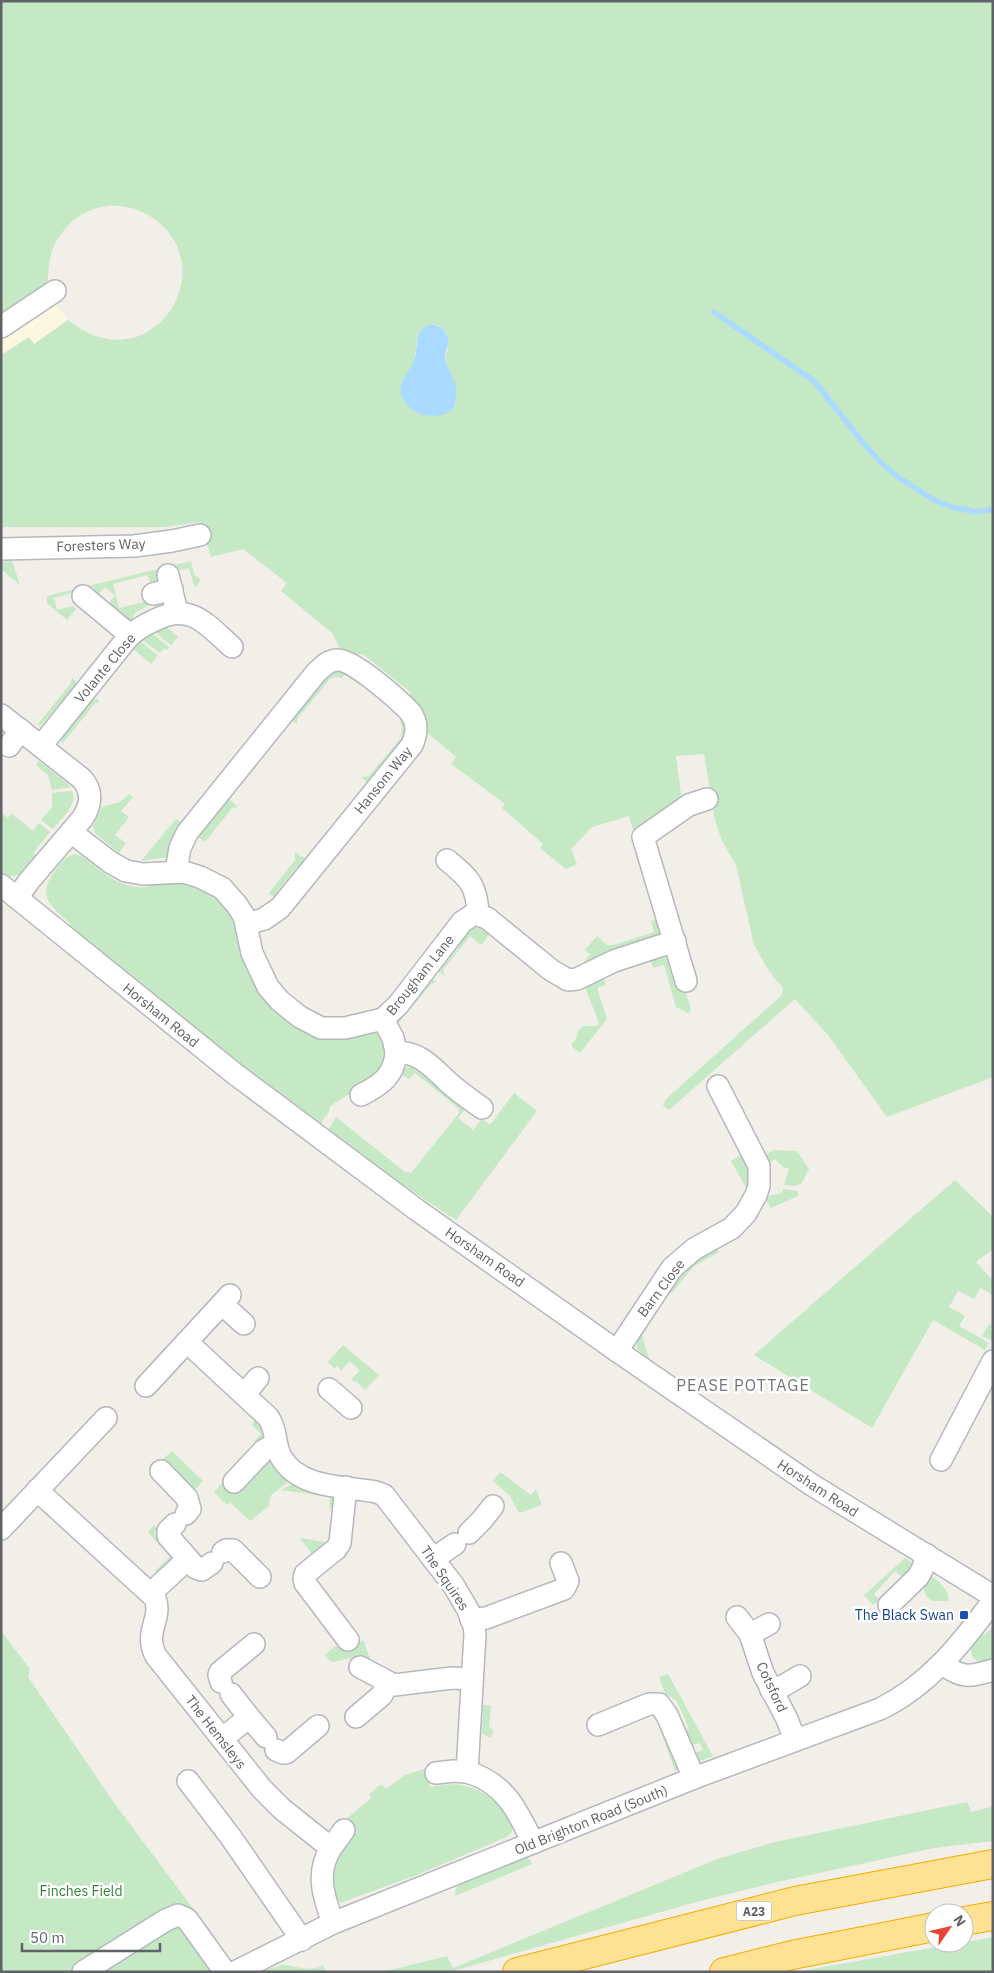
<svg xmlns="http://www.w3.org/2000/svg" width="994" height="1973" font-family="'IBM Plex Sans',sans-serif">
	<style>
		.commercial { fill: #fef7e0 }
		.green { fill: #c5e8c5; fill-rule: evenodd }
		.water { fill: #aadaff }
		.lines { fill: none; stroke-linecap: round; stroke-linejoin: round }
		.stream { stroke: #aadaff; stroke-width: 5.5 }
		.minor-casing { stroke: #b5b8bc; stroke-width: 24 }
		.highway-casing { stroke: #f9ab00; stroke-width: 30 }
		.minor { stroke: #fff; stroke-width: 21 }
		.highway { stroke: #fde293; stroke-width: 28 }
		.transit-dot { fill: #1a4fb4; stroke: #fff; stroke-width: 2 }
		.labels { text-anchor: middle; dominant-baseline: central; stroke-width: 5; stroke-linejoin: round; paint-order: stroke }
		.shield { fill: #fff; stroke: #8f9295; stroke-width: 1 }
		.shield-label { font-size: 12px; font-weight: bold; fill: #5f6368 }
		.street-label { font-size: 14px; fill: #5f6368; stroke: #fff }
		.transit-label { font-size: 14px; fill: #164399; stroke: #fff; text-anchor: end }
		.park-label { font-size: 14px; fill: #348238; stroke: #fff }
		.quarter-label { font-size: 16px; letter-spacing: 1px; fill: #70757a; stroke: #fff }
	</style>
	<rect width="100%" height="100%" fill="#f1efe8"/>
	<polygon class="commercial" points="49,279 55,302 68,320 34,344 29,337 1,355 1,316 46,284"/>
	<g class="green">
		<path d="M 1,1 L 993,1 L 993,1077 L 887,1117 L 828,1035 L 795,999 L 669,1110 L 663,1106 L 666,1099 L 782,995 L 783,988 L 769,971 L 754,945 L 736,865 L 722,841 L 715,820 L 704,754 L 676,756 L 682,802 L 651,825 L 633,830 L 629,816 L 592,827 L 571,849 L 577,864 L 566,869 L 540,848 L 543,844 L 502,808 L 505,804 L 451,764 L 456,757 L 425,731 L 411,702 L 410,692 L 363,654 L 354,656 L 341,651 L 333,634 L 281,591 L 287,583 L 243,549 L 211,557 L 200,522 L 165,527 L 1,527 L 1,355 L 29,337 L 34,344 L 68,320 C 89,337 113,345 139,336 C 155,329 169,317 176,300 C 209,227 108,169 61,234 C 54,243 50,254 49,266 C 48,272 49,278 46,284 L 1,316 ZM 433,324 L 440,326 L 446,333 L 448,350 L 445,357 L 456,392 L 456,404 L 401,385 L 414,363 L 417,340 Z"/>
		<polygon points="12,561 20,585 1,569 1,562"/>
		<polygon points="191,561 194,574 201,580 195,588 189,568 161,574 162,582 151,589 148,575 113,584 119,608 160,598 164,601 158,609 158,607 151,604 135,613 131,621 133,624 109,606 109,603 115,596 105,587 96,597 93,587 54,598 57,610 73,606 76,609 67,620 47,603 47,596"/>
		<polygon points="163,624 178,637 171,645 151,629"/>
		<polygon points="149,631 169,647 167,650 164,648 160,653 139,637"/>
		<polygon points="137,639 158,655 151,664 130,646"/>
		<polygon points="334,670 347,671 342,678 335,677 330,679 297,719 297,724 287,718 297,714 319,687 319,679"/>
		<polygon points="72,677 79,686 75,693 67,695 40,726 38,724 71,683"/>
		<polygon points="98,699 99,702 95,703 62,744 62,739 64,734 92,700"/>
		<polygon points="403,717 408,728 401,746 394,748 372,775 373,782 371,785 361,777 369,776 401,738 402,726 400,721"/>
		<polygon points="39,761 68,784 71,787 52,790 48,775 36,765"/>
		<path d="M 72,791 C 78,805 61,819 53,829 L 41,820 L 52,807 L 52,793 Z"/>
		<polygon points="129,794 133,797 121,811 129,817 115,835 126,843 119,853 96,834 93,826 102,807 120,802"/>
		<polygon points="225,798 229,799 238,807 232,808 205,842 194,834 203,832 222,808 222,800"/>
		<path d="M 1,812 L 8,818 L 11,813 L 33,831 L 39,823 L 50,832 L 33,853 L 39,857 C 28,869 19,880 1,875 Z"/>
		<polygon points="176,819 182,823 168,857 141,861"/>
		<polygon points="295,852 304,858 306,862 305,866 297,867 276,893 277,900 269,893 295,860"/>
		<path d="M 75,854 C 84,856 91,863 98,869 C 112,880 129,889 147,887 L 148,881 L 165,879 L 198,884 L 230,907 L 281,1012 L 373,1032 C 391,1039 385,1058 383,1073 L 330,1106 L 329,1112 L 318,1127 L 70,931 L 70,923 C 48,904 36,895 57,868 C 62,862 66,856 75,854 Z"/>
		<polygon points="659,919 661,929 657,939 648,943 642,940 610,950 608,955 582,965 590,954 585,950 597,936 607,945 614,945 654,932 651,921"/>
		<polygon points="475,927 490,933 481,945 470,936 443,970 445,976 438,971 439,964 445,964 458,948 457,942 469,929"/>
		<path d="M 659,956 C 663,957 667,958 670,961 C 676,968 690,1001 691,1010 L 688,1013 L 676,1007 L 664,965 L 653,968 L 650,958 Z"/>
		<polygon points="602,974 606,985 597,988 607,1019 580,1053 571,1046 578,1035 576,1034 583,1026 597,1026 599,1023 585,987"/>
		<polygon points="427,979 432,979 437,982 431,984 397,1025 398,1015 409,1001 415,1001 428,985"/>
		<polygon points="412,1066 418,1067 462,1107 467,1107 458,1118 473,1130 482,1119 490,1125 514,1093 537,1111 456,1220 397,1181 328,1130 336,1117 405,1172 411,1173 459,1113 458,1108 415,1073 409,1079 399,1073 407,1067"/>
		<polygon points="773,1150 797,1151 809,1169 801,1184 795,1186 784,1185 789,1169 783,1167 775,1159 765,1165 762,1158"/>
		<polygon points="739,1156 749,1159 752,1167 748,1191 731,1161"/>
		<polygon points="955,1180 993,1217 993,1249 976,1262 993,1281 993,1295 980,1288 974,1299 958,1291 949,1307 965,1316 959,1326 989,1343 985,1350 933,1320 872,1428 754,1355"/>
		<polygon points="783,1189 798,1191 798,1196 771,1208 764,1197 782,1193"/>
		<polygon points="715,1245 719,1252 693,1267 672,1293 667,1289 679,1271"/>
		<polygon points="989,1324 992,1326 990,1329 993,1330 993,1341 982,1336"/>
		<polygon points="640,1329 650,1362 637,1348 637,1336"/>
		<polygon points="343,1345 379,1375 365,1390 356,1381 354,1382 351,1379 360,1371 350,1361 341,1370 337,1366 335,1369 328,1362"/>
		<polygon points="216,1378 264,1423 267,1433 260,1447 254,1441 261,1434 252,1425 255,1420 214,1382"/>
		<polygon points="172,1451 203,1481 194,1491 163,1459"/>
		<polygon points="270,1456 288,1477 287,1483 271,1495 269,1506 250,1521 230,1502 227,1505 214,1492 225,1480"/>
		<polygon points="500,1472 531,1495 536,1489 542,1505 519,1513 510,1496 493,1481"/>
		<polygon points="292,1484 302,1488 340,1494 338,1510 329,1508 330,1497 281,1490"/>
		<polygon points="154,1525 158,1529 154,1533 174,1555 174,1562 168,1561 156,1572 155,1571 170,1557 148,1532"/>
		<polygon points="300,1538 332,1543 315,1558"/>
		<polygon points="905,1558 915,1565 904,1579 895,1571 874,1594 880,1600 873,1605 864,1595"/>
		<path d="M 927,1573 C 937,1581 948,1586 949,1601 L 932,1601 C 921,1593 923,1585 927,1573 Z"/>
		<polygon points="992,1629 993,1661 979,1663 972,1656 971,1649 975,1636 983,1635"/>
		<polygon points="1,1631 30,1669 28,1677 115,1804 197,1914 186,1931 215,1969 208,1972 1,1972"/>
		<polygon points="363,1640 372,1664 358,1657 332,1662 324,1655 340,1643 347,1652"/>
		<polygon points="668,1674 713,1756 698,1762 692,1754 703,1750 700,1743 688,1746 685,1740 688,1726 677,1701 665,1693 659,1677"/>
		<polygon points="483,1705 491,1706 489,1727 494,1731 490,1738 482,1733"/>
		<polygon points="656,1713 679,1768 675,1771 657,1720 649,1714"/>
		<path d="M 427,1768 L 430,1787 C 440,1786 450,1783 461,1785 C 481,1788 514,1809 512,1832 L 507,1837 L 414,1876 L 340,1903 L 335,1899 L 330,1869 L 335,1860 L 357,1832 L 344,1821 L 371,1798 L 369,1794 L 381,1784 L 386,1789 L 405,1775 Z"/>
		<polygon points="967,1802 972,1812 993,1806 993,1841 934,1848 773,1883 700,1901 449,1972 382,1972 447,1956 453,1968 720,1858 775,1842"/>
		<polygon points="525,1856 530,1860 532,1864 455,1896 456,1888 460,1884"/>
		<polygon points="993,1937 993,1972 803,1972 812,1969"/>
		<path d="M 284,1965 C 298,1966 309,1973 323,1965 L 326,1972 L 255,1972 Z"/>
	</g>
	<path class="water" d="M 433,324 C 438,326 442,327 445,332 C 452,341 446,348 445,357 C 445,363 450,370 452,375 C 462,401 456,420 425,415 C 412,413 398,399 401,385 C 403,376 411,369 414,361 C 419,347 413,328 433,324 Z"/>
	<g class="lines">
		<polyline class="stream" points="714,312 814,381 864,444 881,463 898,477 934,500 952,507 976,512 993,509"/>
		<g class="minor-casing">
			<g id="minor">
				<polyline points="1,327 55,291"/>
				<polyline points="1,549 134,546 172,541 200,535"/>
				<polyline points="168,575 175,604 175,613"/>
				<polyline points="153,594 172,589"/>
				<polyline points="83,596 130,635"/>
				<path d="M 1,715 L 81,778 C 94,791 91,806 82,819 L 29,881 L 17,898"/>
				<polyline points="9,746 21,730"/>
				<path d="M 41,746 L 126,640 C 133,631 144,625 155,620 C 191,602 206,624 232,647"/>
				<polyline points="71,832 110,862 126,871 143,874 184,872 200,877 222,888 237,905 244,916 252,953 268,987 280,1001 300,1017 321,1028 345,1028 383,1019 398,1005 462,922 474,914 487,918 551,970 568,980 577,979 614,961 675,941"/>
				<path d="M 447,860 C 469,878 477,885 478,914"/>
				<path d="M 176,871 L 180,848 L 187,833 L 315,674 C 322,667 328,660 338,660 C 354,660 400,701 411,713 C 418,724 417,733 412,745 L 280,908 L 264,919 L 247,924"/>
				<polyline points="1,885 235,1074 417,1210 617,1351 812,1485 993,1596"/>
				<polyline points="686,981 643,837 689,805 707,799"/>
				<path d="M 383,1019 L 393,1038 L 396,1052 C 420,1052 432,1067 448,1082 C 459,1092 471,1100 482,1108"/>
				<path d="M 361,1095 C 381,1085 395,1075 396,1052"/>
				<polyline points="222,1304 244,1324"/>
				<path d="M 187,1342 L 268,1417 C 277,1429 274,1444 281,1457 C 299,1489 345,1486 376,1492 L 384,1495 L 454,1586 L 468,1610 L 474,1626 L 475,1634 L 467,1772 C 504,1782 518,1811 533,1843"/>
				<polyline points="617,1351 672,1268 694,1249 732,1228 746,1213 756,1195 759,1186 759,1166 718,1086"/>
				<polyline points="146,1386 230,1295"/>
				<polyline points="329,1389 351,1408"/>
				<polyline points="244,1395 258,1378"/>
				<polyline points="941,1460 993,1361"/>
				<polyline points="161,1471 187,1498 190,1509 186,1514"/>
				<polyline points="234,1482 263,1451 276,1443"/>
				<polyline points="346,1487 340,1543 336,1549 305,1574 304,1579 305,1583 348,1640"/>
				<path d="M 37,1490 L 155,1598 C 163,1619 143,1632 156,1656 L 262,1789 L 282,1809 L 331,1848 C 315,1873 324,1898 333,1923"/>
				<polyline points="175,1524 168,1531 168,1536 196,1568 202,1570 212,1563"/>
				<polyline points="1,1529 106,1418"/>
				<polyline points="469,1533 482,1520 493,1506"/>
				<polyline points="223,1552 226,1550 233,1550 260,1577"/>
				<polyline points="433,1559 455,1544"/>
				<polyline points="151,1593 188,1559"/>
				<polyline points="889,1605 918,1577 922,1570 927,1555"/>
				<polyline points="737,1617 750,1634 763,1673 787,1719 795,1740"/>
				<polyline points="471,1619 486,1618 564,1589 568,1581 561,1563"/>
				<polyline points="750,1634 769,1624"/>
				<path d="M 942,1663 C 961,1679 970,1677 993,1670"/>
				<polyline points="360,1667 394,1685 452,1678 472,1679"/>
				<polyline points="221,1682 219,1675 220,1672 254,1644"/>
				<polyline points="771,1690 783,1686 800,1676"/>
				<polyline points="249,1717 266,1737"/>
				<polyline points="356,1717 382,1695 387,1683"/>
				<polyline points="598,1725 649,1704 659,1704 667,1715 694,1778"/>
				<polyline points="222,1739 249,1717 231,1694"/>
				<polyline points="276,1750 283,1753 286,1753 318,1726"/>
				<polyline points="436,1773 453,1771 467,1772"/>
				<polyline points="188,1781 230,1836 302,1940"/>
				<polyline points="331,1848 344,1830"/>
				<polyline points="83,1972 166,1920 178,1915 187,1919 225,1972"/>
				<path d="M 235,1972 L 333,1923 L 694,1778 L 880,1709 C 929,1685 961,1644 993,1601"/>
			</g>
		</g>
		<g class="highway-casing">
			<g id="highway">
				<polyline points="964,1921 993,1916"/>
				<polyline points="517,1972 795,1901 993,1864"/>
				<polyline points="724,1972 792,1955 934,1927"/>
			</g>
		</g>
		<use href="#minor" class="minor"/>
		<use href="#highway" class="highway"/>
	</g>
	<rect class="transit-dot" x="959" y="1610" width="10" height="10" rx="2.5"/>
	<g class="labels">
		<rect class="shield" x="736.5" y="1901.5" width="35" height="19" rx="4"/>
		<g class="shield-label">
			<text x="754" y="1911">A23</text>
		</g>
		<g class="street-label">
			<text transform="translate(101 545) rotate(-2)">Foresters Way</text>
			<text transform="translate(105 668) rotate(-50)">Volante Close</text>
			<text transform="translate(383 780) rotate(-51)">Hansom Way</text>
			<text transform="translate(420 975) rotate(-51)">Brougham Lane</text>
			<text transform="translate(161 1015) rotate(39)">Horsham Road</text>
			<text transform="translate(485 1257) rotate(35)">Horsham Road</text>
			<text transform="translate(661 1288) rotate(-53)">Barn Close</text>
			<text transform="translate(818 1488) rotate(33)">Horsham Road</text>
			<text transform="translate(445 1578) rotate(56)">The Squires</text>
			<text transform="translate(772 1687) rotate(65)">Cotsford</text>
			<text transform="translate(216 1732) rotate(52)">The Hemsleys</text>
			<text transform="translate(591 1820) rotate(-22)">Old Brighton Road (South)</text>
		</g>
		<g class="transit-label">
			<text x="954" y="1615">The Black Swan</text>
		</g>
		<g class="park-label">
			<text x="81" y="1891">Finches Field</text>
		</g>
		<g class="quarter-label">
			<text x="743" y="1385">PEASE POTTAGE</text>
		</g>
	</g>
	<rect width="994" height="1973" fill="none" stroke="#5f6368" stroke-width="5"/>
	<g transform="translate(949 1928) rotate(56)"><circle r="24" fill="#ffffff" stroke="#bfc1c3"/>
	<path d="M0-4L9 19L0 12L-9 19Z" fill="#ea4335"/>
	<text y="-8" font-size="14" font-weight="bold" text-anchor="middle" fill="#5f6368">N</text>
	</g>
	<path d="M22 1943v8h138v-8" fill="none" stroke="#5f6368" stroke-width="2.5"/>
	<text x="30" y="1943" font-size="15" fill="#5f6368" stroke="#ffffff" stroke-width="4" paint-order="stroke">50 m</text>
</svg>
